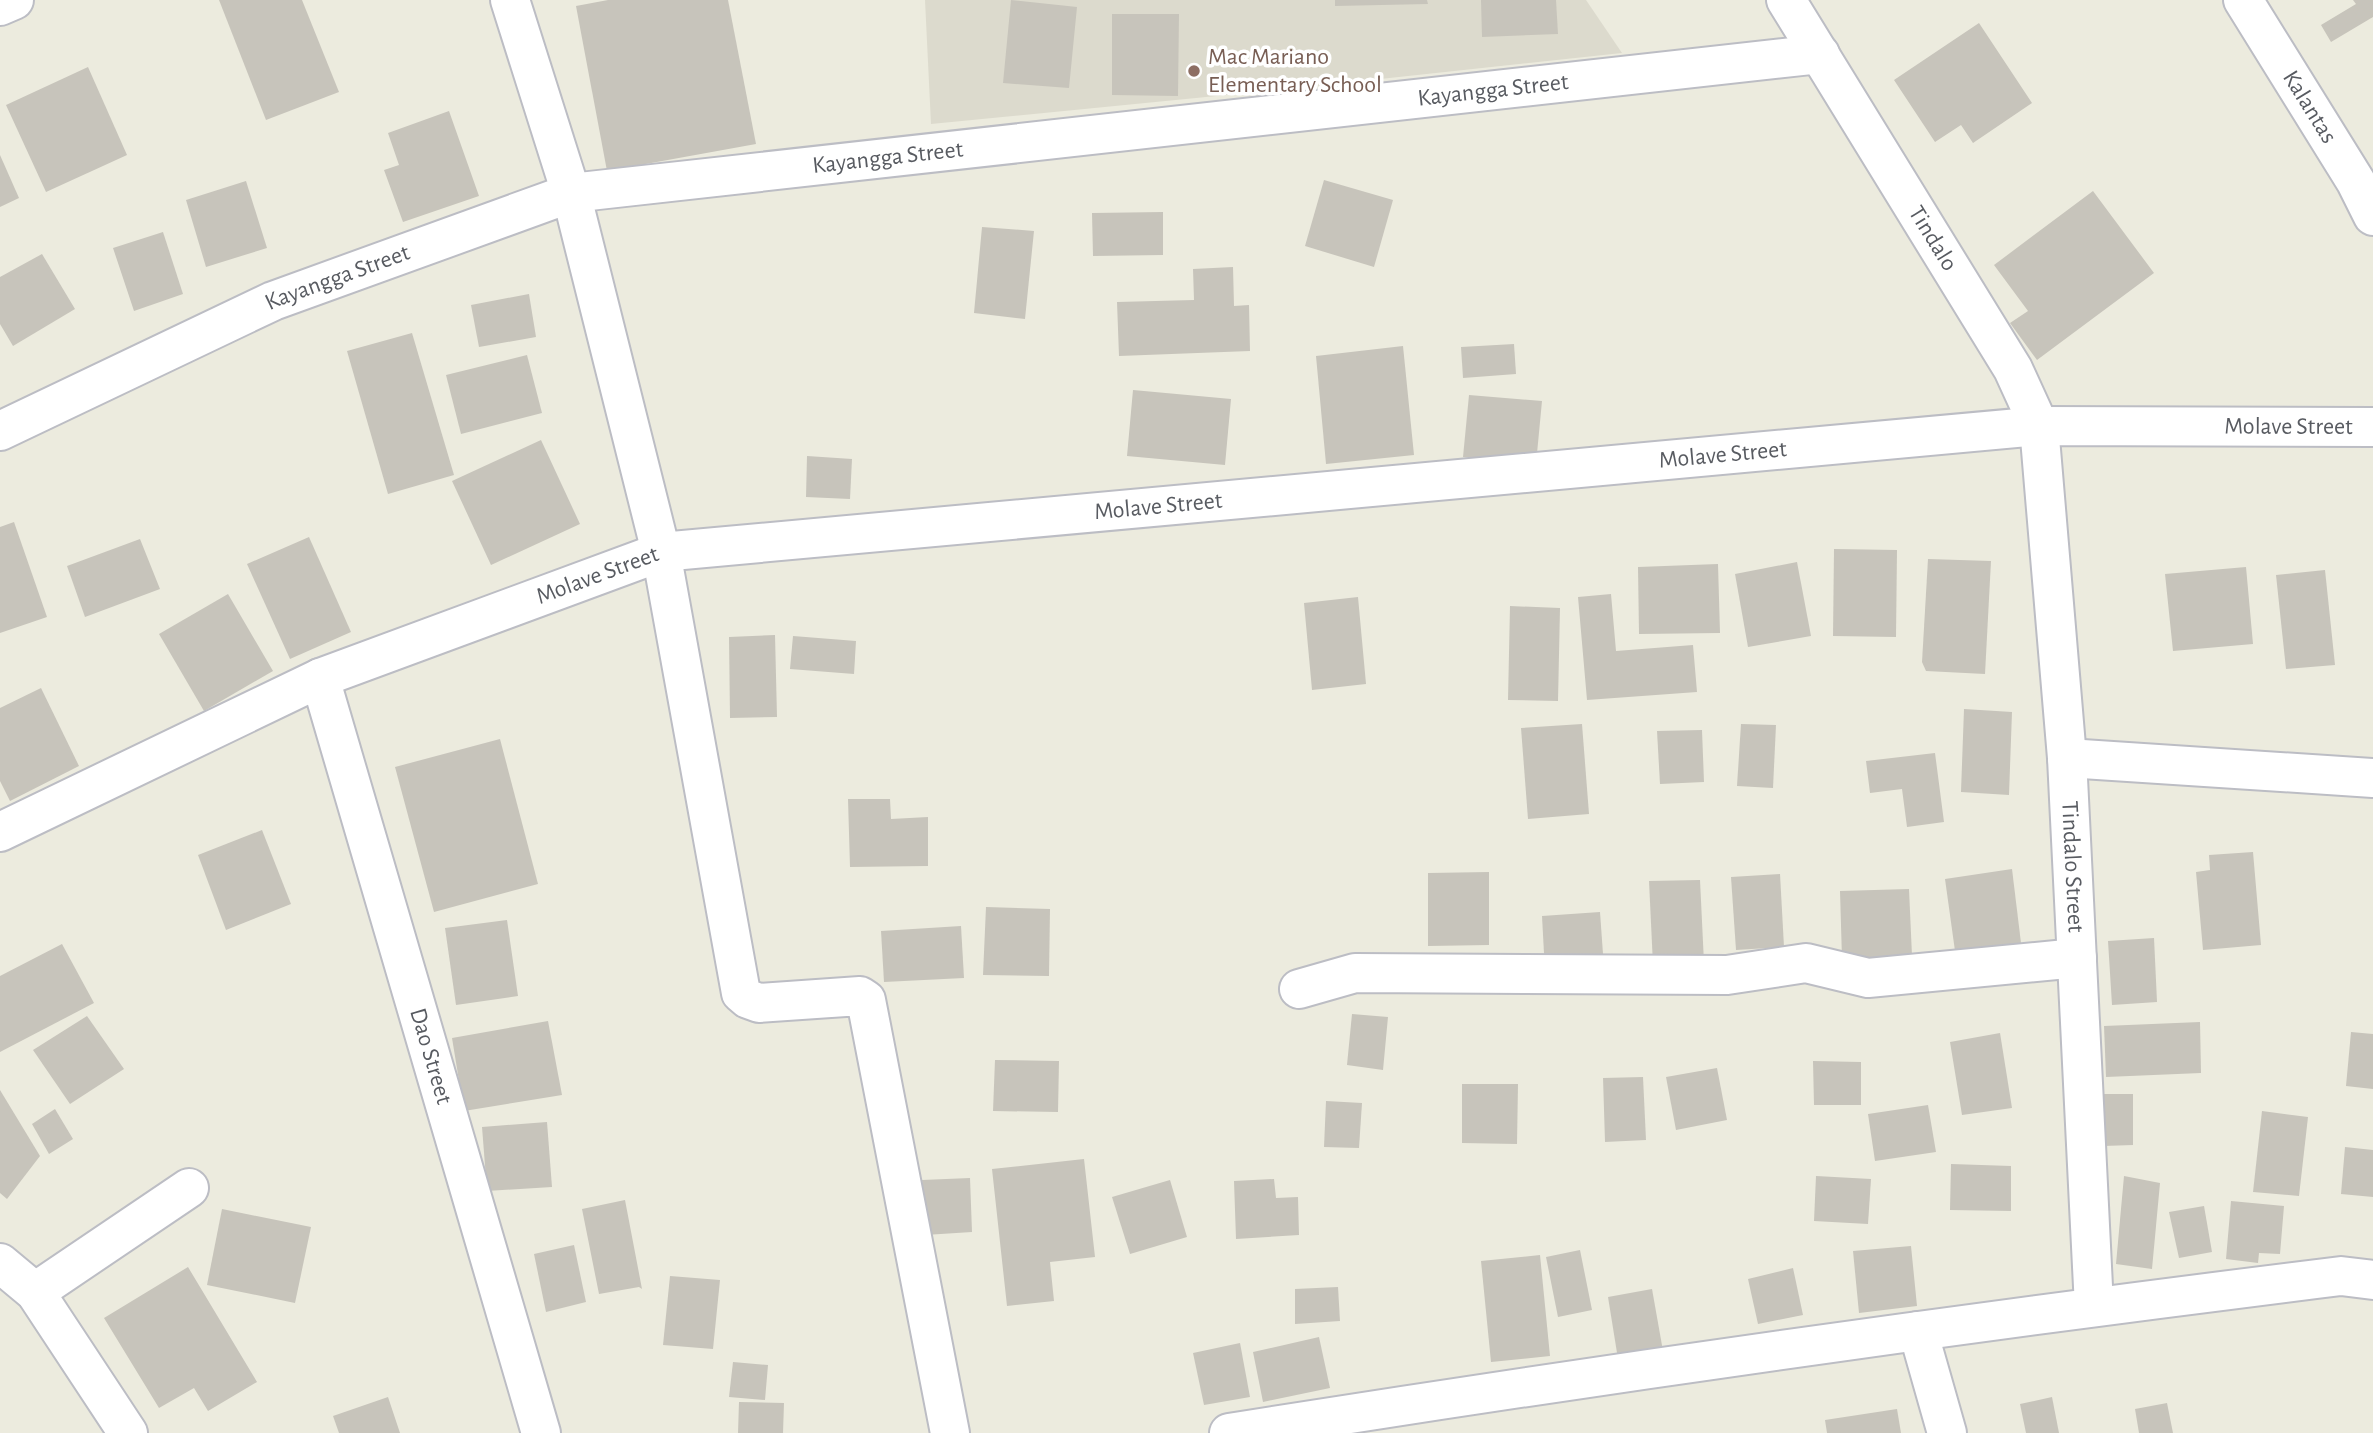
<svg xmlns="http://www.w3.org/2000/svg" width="2373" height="1433" font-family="'Alegreya Sans',sans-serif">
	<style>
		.education { fill: #dcdacd }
		.building { fill: #c7c4bb }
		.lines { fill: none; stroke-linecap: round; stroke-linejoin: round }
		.minor-casing { stroke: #bcbdc4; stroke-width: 42 }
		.minor { stroke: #fff; stroke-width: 38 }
		.education-dot { fill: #8d6e63; stroke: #fff; stroke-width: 2.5 }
		.labels { text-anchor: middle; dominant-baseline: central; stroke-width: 7; stroke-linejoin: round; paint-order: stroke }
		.education-label { font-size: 24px; fill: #785e54; stroke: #fff; text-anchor: start }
		.street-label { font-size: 24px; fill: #585b61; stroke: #fff }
	</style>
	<rect width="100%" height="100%" fill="#ecebde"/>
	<polygon class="education" points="925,0 1586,0 1622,53 1297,88 931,124"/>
	<g class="building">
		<polygon points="219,0 302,0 339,92 266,120"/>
		<polygon points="608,0 728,0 756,144 607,171 576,6"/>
		<polygon points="1011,0 1077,7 1069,88 1003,83"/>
		<polygon points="1335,0 1427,0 1428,4 1335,6"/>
		<polygon points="1481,0 1556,0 1558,34 1482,37"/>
		<polygon points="2353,0 2373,0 2373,17 2331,42 2321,25 2356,4"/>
		<polygon points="1112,14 1179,14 1178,96 1112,95"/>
		<polygon points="1979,23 2032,103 1973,143 1961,125 1935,142 1894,80"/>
		<polygon points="88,67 127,155 46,192 6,105"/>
		<polygon points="449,111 479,196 403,222 384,170 399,165 388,133"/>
		<polygon points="0,155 19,198 0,207"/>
		<polygon points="1324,180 1393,200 1374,267 1305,246"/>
		<polygon points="246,181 267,248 206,267 186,200"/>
		<polygon points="2093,191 2154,273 2037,360 2010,323 2028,311 1994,265"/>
		<polygon points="1163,212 1163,255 1093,256 1092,213"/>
		<polygon points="982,227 1034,231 1025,319 974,313"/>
		<polygon points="163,232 183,294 134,311 113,248"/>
		<polygon points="42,254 75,309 13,346 0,324 0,277"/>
		<polygon points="1233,267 1234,306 1249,305 1250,351 1119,356 1117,302 1194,300 1193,269"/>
		<polygon points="529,294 536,337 479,347 471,305"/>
		<polygon points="412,333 454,475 388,494 347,351"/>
		<polygon points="1514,344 1516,374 1463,378 1461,347"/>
		<polygon points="1403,346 1414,455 1326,464 1316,356"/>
		<polygon points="527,355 542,413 461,434 446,375"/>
		<polygon points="1133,390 1231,399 1225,465 1127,456"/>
		<polygon points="1469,395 1542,401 1536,464 1463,457"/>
		<polygon points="541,440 580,524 491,565 452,481"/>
		<polygon points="807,456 852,459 850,499 806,497"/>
		<polygon points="14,522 47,617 0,633 0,527"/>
		<polygon points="309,537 351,632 290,659 247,564"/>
		<polygon points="140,539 160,589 85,617 67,566"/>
		<polygon points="1834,549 1897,550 1896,637 1833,636"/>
		<polygon points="1928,559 1991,561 1985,674 1926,671 1922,662"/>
		<polygon points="1797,562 1811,636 1748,647 1735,574"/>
		<polygon points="1718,564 1720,633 1639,634 1638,567"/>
		<polygon points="2246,567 2253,644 2173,651 2165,574"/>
		<polygon points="2325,570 2335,665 2286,669 2276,575"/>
		<polygon points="228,594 273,671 204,711 159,634"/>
		<polygon points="1611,594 1616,651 1693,645 1697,692 1587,700 1578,597"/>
		<polygon points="1358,597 1366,684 1312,690 1304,603"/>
		<polygon points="1510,606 1560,608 1558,701 1508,700"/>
		<polygon points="775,635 777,717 730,718 729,637"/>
		<polygon points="793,636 856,641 854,674 790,669"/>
		<polygon points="41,688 79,766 10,801 0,781 0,708"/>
		<polygon points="1964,709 2012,712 2009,795 1961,792"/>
		<polygon points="1582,724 1589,814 1528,819 1521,728"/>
		<polygon points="1741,724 1776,725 1773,788 1737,786"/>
		<polygon points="1702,730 1704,782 1660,784 1657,731"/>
		<polygon points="500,739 538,884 434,912 395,767"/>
		<polygon points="1935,753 1944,822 1907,827 1902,789 1870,793 1866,761"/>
		<polygon points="848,799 890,799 891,819 928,817 928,866 850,867"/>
		<polygon points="262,830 291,904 226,930 198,855"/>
		<polygon points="2253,852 2261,945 2203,950 2196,872 2210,870 2209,855"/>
		<polygon points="2012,869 2021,943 1955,951 1945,879"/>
		<polygon points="1489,872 1489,945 1428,946 1428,873"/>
		<polygon points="1780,874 1784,947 1736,950 1731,877"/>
		<polygon points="1700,880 1704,963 1653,965 1649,881"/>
		<polygon points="1909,889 1912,956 1842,959 1840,891"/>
		<polygon points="986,907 1050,909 1049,976 983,975"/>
		<polygon points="1600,912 1604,968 1545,972 1542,916"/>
		<polygon points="507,920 518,996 456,1005 445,928"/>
		<polygon points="961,926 964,978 884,982 881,931"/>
		<polygon points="2154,938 2157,1002 2112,1005 2108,941"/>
		<polygon points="62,944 94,1003 0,1052 0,976"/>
		<polygon points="1352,1014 1388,1017 1383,1070 1347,1065"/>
		<polygon points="87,1016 124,1069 70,1104 33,1050"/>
		<polygon points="548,1021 562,1095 464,1111 452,1038"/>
		<polygon points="2200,1022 2201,1073 2106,1077 2104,1026"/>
		<polygon points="2351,1032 2373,1034 2373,1089 2346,1086"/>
		<polygon points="2000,1033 2012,1108 1962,1115 1950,1042"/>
		<polygon points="995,1060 1059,1061 1058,1112 993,1111"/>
		<polygon points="1813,1061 1861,1062 1861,1105 1814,1105"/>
		<polygon points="1717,1068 1727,1120 1676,1130 1666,1077"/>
		<polygon points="1643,1077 1646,1140 1605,1142 1603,1078"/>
		<polygon points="1462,1084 1518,1084 1517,1144 1462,1143"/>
		<polygon points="0,1090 40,1156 7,1199 0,1193"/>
		<polygon points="2104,1094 2133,1094 2133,1145 2103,1146"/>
		<polygon points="1326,1101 1362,1103 1359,1148 1324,1147"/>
		<polygon points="1928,1105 1936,1152 1875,1161 1868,1114"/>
		<polygon points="55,1109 73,1139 49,1154 32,1124"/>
		<polygon points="2262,1111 2308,1117 2299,1196 2253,1192"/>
		<polygon points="547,1122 552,1187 487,1191 482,1127"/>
		<polygon points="2345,1147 2373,1150 2373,1197 2341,1194"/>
		<polygon points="1084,1159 1095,1257 1050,1262 1054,1301 1007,1306 992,1169"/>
		<polygon points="1951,1164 2011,1166 2011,1211 1950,1210"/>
		<polygon points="1816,1176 1871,1179 1868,1224 1814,1221"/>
		<polygon points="2124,1176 2160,1183 2152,1269 2116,1264"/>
		<polygon points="970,1178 972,1232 925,1235 922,1180"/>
		<polygon points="1274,1179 1276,1198 1298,1197 1299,1235 1236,1239 1234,1181"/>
		<polygon points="1170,1180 1187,1237 1130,1254 1112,1197"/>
		<polygon points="625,1200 642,1289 639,1287 599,1294 582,1209"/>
		<polygon points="2231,1201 2284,1206 2280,1254 2259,1253 2258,1263 2226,1259"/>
		<polygon points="2204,1206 2212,1252 2179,1258 2169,1212"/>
		<polygon points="222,1209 311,1227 295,1303 207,1285"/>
		<polygon points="574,1245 586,1302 546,1312 534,1254"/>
		<polygon points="1911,1246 1917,1306 1859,1313 1853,1251"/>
		<polygon points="1580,1250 1592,1310 1558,1317 1546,1257"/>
		<polygon points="1540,1255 1550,1356 1491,1362 1481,1261"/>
		<polygon points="188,1267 257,1382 208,1411 194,1388 159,1408 104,1318"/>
		<polygon points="1793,1268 1803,1315 1758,1324 1748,1279"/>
		<polygon points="670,1276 720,1280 713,1349 663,1345"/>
		<polygon points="1338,1287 1340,1321 1295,1324 1295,1289"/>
		<polygon points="1652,1289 1663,1351 1618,1359 1608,1297"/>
		<polygon points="1319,1337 1330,1388 1263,1402 1253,1352"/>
		<polygon points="1240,1343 1250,1397 1204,1405 1193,1353"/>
		<polygon points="733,1362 768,1365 765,1400 729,1397"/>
		<polygon points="388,1397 400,1433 339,1433 333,1416"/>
		<polygon points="2052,1397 2059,1433 2026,1433 2020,1404"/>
		<polygon points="739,1402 784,1403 783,1433 738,1433"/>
		<polygon points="2167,1403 2173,1433 2139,1433 2135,1409"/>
		<polygon points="1897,1409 1901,1433 1827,1433 1825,1420"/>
	</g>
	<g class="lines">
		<g class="minor-casing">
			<g id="minor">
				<polyline points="510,0 571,193 661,552 741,993 748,999 759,1003 860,996 866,1000 950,1433"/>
				<path id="s1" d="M 1786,0 L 2013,369 L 2039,426 L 2067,758 L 2094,1307"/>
				<path id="s2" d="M 2243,0 L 2356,182 L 2373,216"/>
				<polyline points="0,6 14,0"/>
				<path id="s3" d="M 0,431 L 273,301 L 571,193 L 1820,54"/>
				<path id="s4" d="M 320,678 L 541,1433"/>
				<polyline points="2067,758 2373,778"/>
				<path id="s5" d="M 0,832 L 320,678 L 661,552 L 2039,426 L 2373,427"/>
				<polyline points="1299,989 1355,973 1727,975 1806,963 1868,978 2077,958"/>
				<polyline points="0,1263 35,1292 128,1433"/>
				<polyline points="35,1292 189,1188"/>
				<polyline points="1918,1331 1947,1433"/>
				<path d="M 1229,1433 C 1599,1374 1969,1322 2341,1276 L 2373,1280"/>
			</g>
		</g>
		<use href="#minor" class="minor"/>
	</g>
	<circle class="education-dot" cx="1194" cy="71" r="7"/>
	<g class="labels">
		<g class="education-label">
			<text x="1208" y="57">Mac Mariano<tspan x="1208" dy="28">Elementary School</tspan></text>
		</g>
		<g class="street-label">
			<text stroke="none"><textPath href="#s3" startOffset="1547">Kayangga Street</textPath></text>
			<text stroke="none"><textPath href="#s2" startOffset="126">Kalantas</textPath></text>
			<text stroke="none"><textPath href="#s3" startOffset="938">Kayangga Street</textPath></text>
			<text stroke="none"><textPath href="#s1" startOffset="280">Tindalo</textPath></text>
			<text stroke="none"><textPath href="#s3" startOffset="371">Kayangga Street</textPath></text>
			<text stroke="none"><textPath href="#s5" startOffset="2352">Molave Street</textPath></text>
			<text stroke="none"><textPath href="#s5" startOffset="1785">Molave Street</textPath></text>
			<text stroke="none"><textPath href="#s5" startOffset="1218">Molave Street</textPath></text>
			<text stroke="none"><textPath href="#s5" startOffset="651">Molave Street</textPath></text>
			<text stroke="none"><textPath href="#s1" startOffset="938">Tindalo Street</textPath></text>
			<text stroke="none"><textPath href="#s4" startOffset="394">Dao Street</textPath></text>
		</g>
	</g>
</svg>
